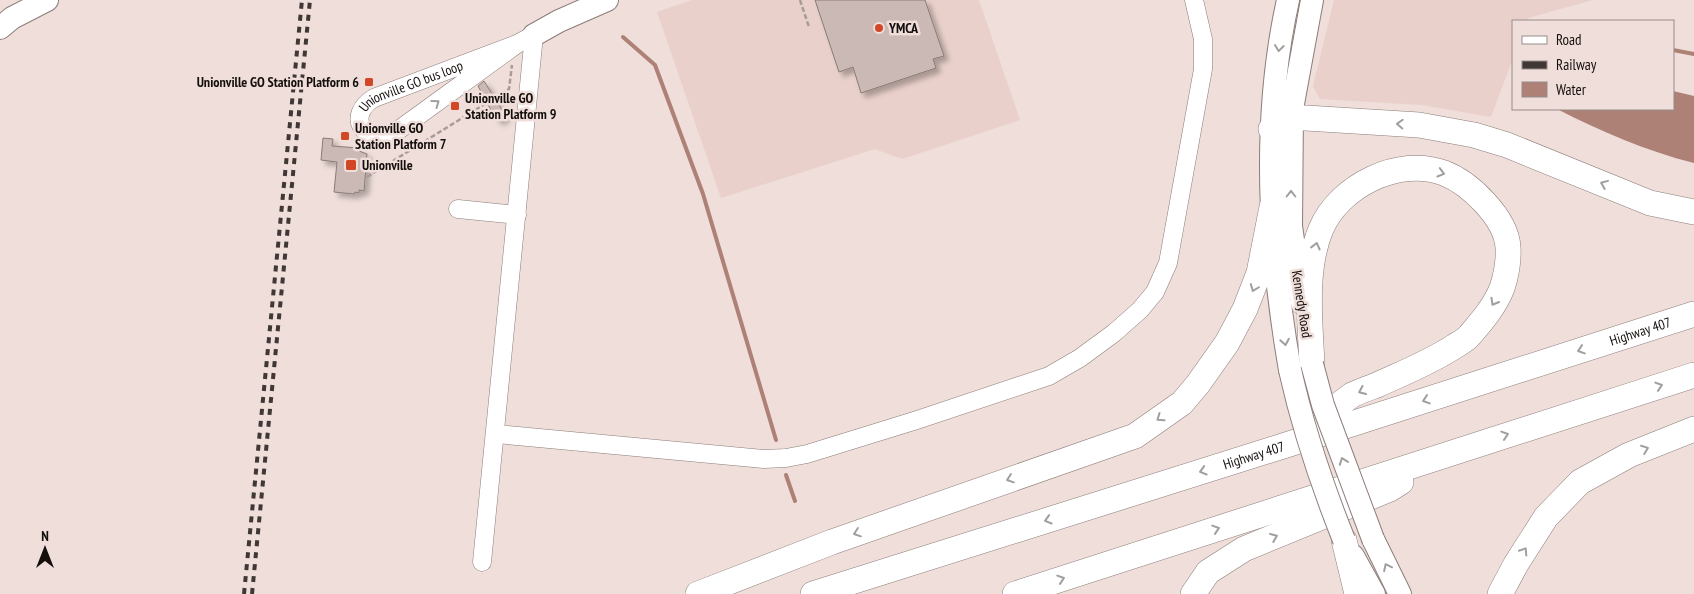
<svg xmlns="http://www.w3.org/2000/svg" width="1694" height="594" font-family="'PT Sans Narrow',sans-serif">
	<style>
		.built { fill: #e9d0ca }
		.water { fill: #ad8176 }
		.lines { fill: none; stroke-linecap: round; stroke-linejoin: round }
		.stream { stroke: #ad8176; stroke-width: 4 }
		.building { fill: #cab9b5; stroke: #8a7b77; filter: url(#shadow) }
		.minor-casing { stroke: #8c7d79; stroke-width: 19 }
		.major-casing { stroke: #8c7d79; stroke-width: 24 }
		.highway-casing { stroke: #8c7d79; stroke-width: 26 }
		.path { stroke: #a89b98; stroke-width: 2.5; stroke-dasharray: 5 2.5; stroke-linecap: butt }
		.minor { stroke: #fff; stroke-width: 18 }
		.major { stroke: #fff; stroke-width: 22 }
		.highway { stroke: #fff; stroke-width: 25 }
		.rail { stroke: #403836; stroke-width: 4; stroke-dasharray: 6 6; stroke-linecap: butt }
		.major-bridge-casing { stroke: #8c7d79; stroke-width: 24; stroke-linecap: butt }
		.major-bridge { stroke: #fff; stroke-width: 22 }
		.oneway { stroke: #a19f9e }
		.poi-dot { fill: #d24827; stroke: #efdeda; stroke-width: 2 }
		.labels { text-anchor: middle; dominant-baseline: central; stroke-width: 5; stroke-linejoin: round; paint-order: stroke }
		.poi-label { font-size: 14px; font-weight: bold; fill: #140f0d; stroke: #efdeda; text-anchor: start }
		.street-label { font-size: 14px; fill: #140f0d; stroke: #efdeda }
	</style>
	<defs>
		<filter id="shadow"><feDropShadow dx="4.5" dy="4.5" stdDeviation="2.5" flood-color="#0004"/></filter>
	</defs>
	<rect width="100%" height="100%" fill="#efdeda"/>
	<g class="built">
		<polygon points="692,0 979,0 1020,120 902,159 875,149 721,198 657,12"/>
		<polygon points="1334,0 1593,0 1528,18 1527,21 1513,21 1513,58 1491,117 1422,105 1320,99 1313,86"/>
	</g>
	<path class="water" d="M 1673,91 L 1694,96 L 1694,163 C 1646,151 1600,131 1557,109 L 1673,109 Z"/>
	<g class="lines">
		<g class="stream">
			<polyline points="623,37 655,65 703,194 776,440"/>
			<polyline points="1673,50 1694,54"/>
			<polyline points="786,475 795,501"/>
		</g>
	</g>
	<g class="building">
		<polygon points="815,0 925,0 944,56 933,59 936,68 861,93 853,67 839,72"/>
		<polygon points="484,81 506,116 499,121 493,114 478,86"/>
		<polygon points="323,138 333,139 332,146 359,148 359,151 367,154 364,191 359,190 359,193 355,192 354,194 334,192 337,162 321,160"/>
	</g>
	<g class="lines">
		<g class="minor-casing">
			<g id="minor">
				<path id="s1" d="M 517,44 L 393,134 C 362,144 346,115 374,98 L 517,44 L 534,35"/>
				<polyline points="458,209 517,215"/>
				<polyline points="496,434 764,459 786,458 807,454 917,420 1049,376 1080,358 1114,333 1140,310 1155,292 1168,263 1203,69 1203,39 1194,0"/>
				<polyline points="482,562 534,35"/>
			</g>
		</g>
		<g class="major-casing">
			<g id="major">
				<path d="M 1288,0 C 1261,121 1269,249 1290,370"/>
				<polyline points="0,28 12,18 47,0"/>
				<polyline points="534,35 559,21 607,0"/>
				<polyline points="1302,303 1291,226 1292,109 1312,0"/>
				<polyline points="1373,539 1400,594"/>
				<polyline points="1353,556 1374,594"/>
			</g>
		</g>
		<g class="highway-casing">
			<g id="highway">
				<polyline points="1271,129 1292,118 1306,118 1419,125 1474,135 1507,145 1650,203 1694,212"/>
				<path d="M 1310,427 C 1324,417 1338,405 1352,395 C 1360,391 1369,388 1377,385 C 1403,373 1431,362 1455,346 C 1460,343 1466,340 1470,335 C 1482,321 1495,306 1502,288 C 1506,277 1509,260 1508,247 C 1506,218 1470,183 1444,173 C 1399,156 1339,186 1321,229 C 1304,269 1310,321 1312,364"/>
				<polyline points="1344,540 1357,594"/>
				<polyline points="698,594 832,542 1135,436 1182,403 1198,384 1227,343 1245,309 1259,273 1272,207"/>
				<path id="s2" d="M 813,594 L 1283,446 L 1694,314"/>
				<polyline points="1015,594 1694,375"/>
				<polyline points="1193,594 1208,572 1244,549 1390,489 1401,482"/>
				<polyline points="1500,594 1516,564 1546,517 1580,482 1629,455 1694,429"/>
			</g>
		</g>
		<g class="path">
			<polyline points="800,0 809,27"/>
			<polyline points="367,177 509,89 512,65"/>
		</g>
		<use href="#minor" class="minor"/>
		<use href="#major" class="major"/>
		<use href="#highway" class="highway"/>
		<g class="rail">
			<polyline points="244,594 302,0"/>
			<polyline points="252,594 310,0"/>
		</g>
		<g class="major-bridge-casing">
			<g id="major-bridge">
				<polyline points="1312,364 1323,405 1373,539"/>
				<path d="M 1290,370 C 1303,428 1322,485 1344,540"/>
			</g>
		</g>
		<use href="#major-bridge" class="major-bridge"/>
	</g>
	<defs><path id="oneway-chevron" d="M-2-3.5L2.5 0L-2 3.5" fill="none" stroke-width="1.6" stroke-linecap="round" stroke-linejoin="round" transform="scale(1.25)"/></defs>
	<g class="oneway">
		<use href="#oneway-chevron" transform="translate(1279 48) rotate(97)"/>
		<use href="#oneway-chevron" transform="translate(436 103) rotate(-36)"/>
		<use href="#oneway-chevron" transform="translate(1400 124) rotate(-177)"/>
		<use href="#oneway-chevron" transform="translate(1441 173) rotate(16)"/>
		<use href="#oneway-chevron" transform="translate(1604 184) rotate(-158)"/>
		<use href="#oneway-chevron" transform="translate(1291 194) rotate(-90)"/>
		<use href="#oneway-chevron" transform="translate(1316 246) rotate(-76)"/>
		<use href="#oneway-chevron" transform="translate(1254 288) rotate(111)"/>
		<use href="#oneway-chevron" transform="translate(1494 302) rotate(120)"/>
		<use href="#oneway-chevron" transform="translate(1285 342) rotate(80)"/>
		<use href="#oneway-chevron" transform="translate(1581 350) rotate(162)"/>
		<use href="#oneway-chevron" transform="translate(1659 386) rotate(-18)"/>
		<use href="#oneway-chevron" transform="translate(1362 391) rotate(156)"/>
		<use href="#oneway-chevron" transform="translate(1426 400) rotate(162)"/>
		<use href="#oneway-chevron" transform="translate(1160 418) rotate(145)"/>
		<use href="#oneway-chevron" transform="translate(1505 435) rotate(-18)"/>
		<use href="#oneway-chevron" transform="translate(1645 449) rotate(-21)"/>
		<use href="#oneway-chevron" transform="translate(1343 461) rotate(-110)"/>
		<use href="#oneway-chevron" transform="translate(1203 471) rotate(163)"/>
		<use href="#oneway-chevron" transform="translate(1010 479) rotate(161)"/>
		<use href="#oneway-chevron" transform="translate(1048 520) rotate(163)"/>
		<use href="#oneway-chevron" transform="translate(1216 529) rotate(-18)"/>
		<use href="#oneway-chevron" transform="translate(857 533) rotate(161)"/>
		<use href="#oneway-chevron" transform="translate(1274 537) rotate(-22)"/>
		<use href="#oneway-chevron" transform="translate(1524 551) rotate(-57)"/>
		<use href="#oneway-chevron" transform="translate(1387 567) rotate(-116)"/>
		<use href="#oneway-chevron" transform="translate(1061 579) rotate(-18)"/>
	</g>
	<g class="poi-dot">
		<circle cx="879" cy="28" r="5"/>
		<rect x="364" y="77" width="10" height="10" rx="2.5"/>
		<rect x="450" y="101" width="10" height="10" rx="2.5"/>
		<rect x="340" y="131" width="10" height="10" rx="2.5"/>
		<rect x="345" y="159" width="12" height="12" rx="2.5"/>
	</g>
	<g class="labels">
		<g class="poi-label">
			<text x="889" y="28">YMCA</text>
			<text x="359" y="82" text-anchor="end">Unionville GO Station Platform 6</text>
			<text x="465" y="98">Unionville GO<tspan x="465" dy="16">Station Platform 9</tspan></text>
			<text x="355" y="128">Unionville GO<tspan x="355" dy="16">Station Platform 7</tspan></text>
			<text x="362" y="165">Unionville</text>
		</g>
		<g class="street-label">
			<text stroke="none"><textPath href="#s1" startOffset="261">Unionville GO bus loop</textPath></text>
			<text transform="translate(1302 304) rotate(81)">Kennedy Road</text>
			<text stroke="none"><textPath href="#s2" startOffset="868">Highway 407</textPath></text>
			<text stroke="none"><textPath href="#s2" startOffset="462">Highway 407</textPath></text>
		</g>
	</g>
	<rect x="1512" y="20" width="162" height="90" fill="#efdeda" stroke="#978b88"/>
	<rect x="1522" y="36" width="25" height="8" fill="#ffffff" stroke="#978b88"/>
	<text x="1556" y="45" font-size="15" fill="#140f0d">Road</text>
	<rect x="1522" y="61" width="25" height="8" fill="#403836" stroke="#978b88"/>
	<text x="1556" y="70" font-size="15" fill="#140f0d">Railway</text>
	<rect x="1522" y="82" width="25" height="15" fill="#ad8176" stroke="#978b88"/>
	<text x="1556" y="95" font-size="15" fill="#140f0d">Water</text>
	<g transform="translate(45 549)" stroke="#efdeda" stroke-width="4" paint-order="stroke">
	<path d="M0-4L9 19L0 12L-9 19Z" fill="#140f0d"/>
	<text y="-8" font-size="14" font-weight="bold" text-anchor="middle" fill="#140f0d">N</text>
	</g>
</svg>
